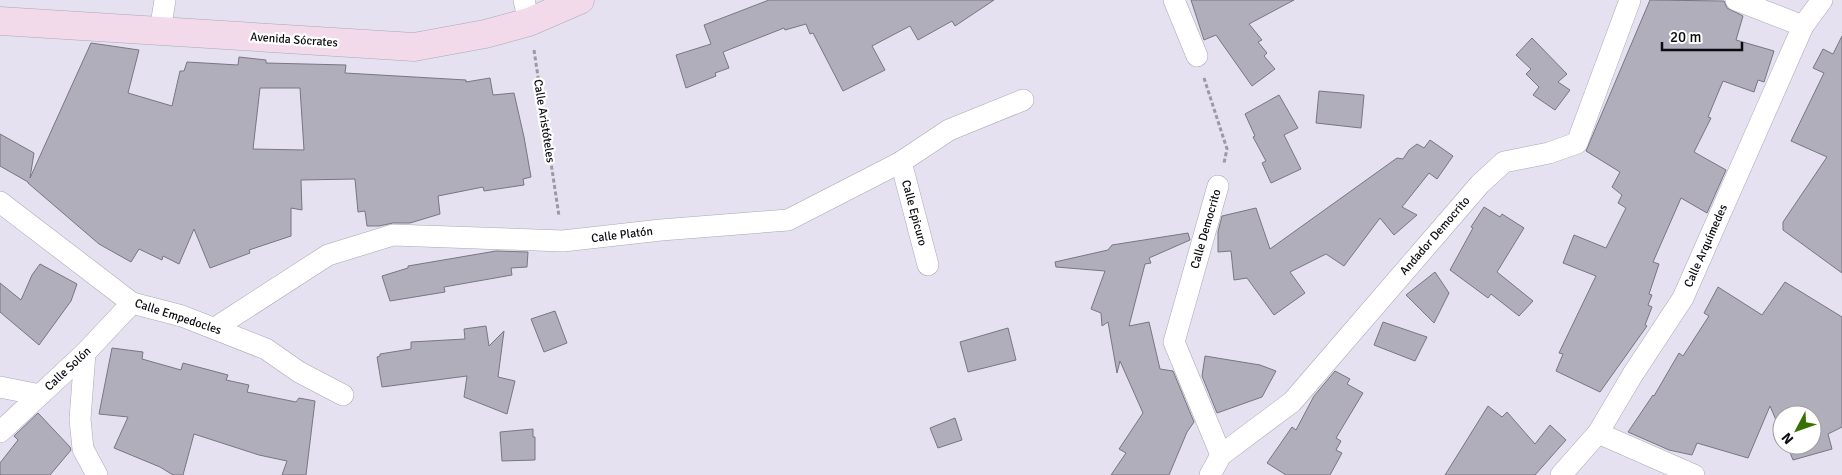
<svg xmlns="http://www.w3.org/2000/svg" width="1842" height="475" font-family="Signika,sans-serif">
	<style>
		.building { fill: #b1aebc; stroke: #797682; fill-rule: evenodd }
		.lines { fill: none; stroke-linecap: round; stroke-linejoin: round }
		.street-casing { stroke: #aaa7b4; stroke-width: 22 }
		.secondary-casing { stroke: #aaa7b4; stroke-width: 29 }
		.path { stroke: #9c99a4; stroke-width: 3; stroke-dasharray: 4 2.5; stroke-linecap: butt }
		.street { stroke: #fff; stroke-width: 21 }
		.secondary { stroke: #f2daea; stroke-width: 28 }
		.labels { text-anchor: middle; dominant-baseline: central; stroke-width: 4.5; stroke-linejoin: round; paint-order: stroke }
		.street-label { font-size: 12px; fill: #0c0b10; stroke: #fff }
	</style>
	<rect width="100%" height="100%" fill="#e5e1f0"/>
	<g class="building">
		<polygon points="769,0 994,0 955,26 952,21 918,40 910,26 872,46 885,70 843,91 813,33 810,34 806,24 785,30 784,28 723,52 729,68 715,73 716,76 686,88 676,55 711,44 704,25"/>
		<polygon points="1191,0 1294,0 1249,24 1262,40 1258,42 1267,53 1264,56 1275,69 1252,86 1216,35 1204,40"/>
		<polygon points="1650,0 1724,1 1727,8 1743,16 1736,40 1774,51 1764,82 1758,80 1754,92 1723,81 1708,117 1711,118 1694,152 1726,170 1707,213 1681,198 1653,262 1659,264 1649,294 1652,295 1648,305 1652,307 1645,325 1647,326 1600,392 1556,371 1563,354 1559,353 1596,276 1563,263 1574,235 1606,248 1626,208 1618,203 1622,195 1612,187 1620,172 1586,151"/>
		<polygon points="1842,36 1842,273 1783,230 1783,222 1827,157 1791,141 1824,73 1813,68 1823,49 1833,54"/>
		<polygon points="1532,38 1567,74 1558,82 1570,90 1555,110 1533,95 1539,87 1526,74 1531,69 1516,55"/>
		<path d="M 91,43 L 139,50 L 128,93 L 172,106 L 180,71 L 184,71 L 187,62 L 238,65 L 239,57 L 266,60 L 266,63 L 346,65 L 345,73 L 466,80 L 466,82 L 490,78 L 493,95 L 514,93 L 524,137 L 531,177 L 523,179 L 524,185 L 484,191 L 483,187 L 438,196 L 440,214 L 410,223 L 393,223 L 379,226 L 367,226 L 365,211 L 358,212 L 355,179 L 301,180 L 302,210 L 291,208 L 291,236 L 249,250 L 250,253 L 210,268 L 194,229 L 179,264 L 163,256 L 162,260 L 139,249 L 131,262 L 99,244 L 28,183 L 28,182 L 0,166 L 0,134 L 34,153 L 30,178 ZM 260,88 L 300,88 L 304,150 L 253,149 Z"/>
		<polygon points="1319,91 1364,95 1361,128 1316,123"/>
		<polygon points="1279,95 1298,128 1284,135 1301,169 1271,183 1262,163 1266,161 1253,137 1255,136 1245,114"/>
		<polygon points="1430,140 1453,156 1437,179 1429,173 1402,207 1417,215 1394,235 1380,218 1344,266 1326,254 1290,272 1305,293 1274,315 1247,278 1234,280 1231,251 1218,252 1218,232 1222,216 1256,208 1270,249 1397,158 1403,159 1409,150 1417,144 1424,148"/>
		<polygon points="1484,207 1500,217 1502,214 1524,228 1497,272 1533,301 1519,316 1491,294 1488,298 1450,270 1473,228 1471,227"/>
		<polygon points="1188,233 1190,240 1149,258 1151,263 1145,264 1129,326 1149,322 1160,369 1173,371 1194,422 1187,432 1169,475 1111,475 1126,453 1119,449 1143,413 1120,361 1117,373 1108,322 1102,326 1101,313 1091,309 1105,271 1056,267 1055,262 1108,250 1112,245"/>
		<polygon points="496,251 528,252 527,267 511,268 512,275 444,287 445,292 390,301 382,276 408,268 408,266"/>
		<polygon points="40,264 77,284 71,301 39,345 0,312 0,283 21,300 32,275"/>
		<polygon points="1435,272 1449,293 1434,323 1406,295"/>
		<polygon points="1785,282 1842,317 1842,427 1828,434 1832,449 1793,460 1787,445 1812,445 1812,415 1782,415 1782,434 1770,406 1748,458 1697,443 1692,455 1669,450 1628,432 1653,395 1654,396 1679,353 1683,356 1709,316 1704,313 1718,287 1762,315"/>
		<polygon points="555,311 567,343 544,352 531,319"/>
		<polygon points="1383,322 1427,337 1415,361 1374,345"/>
		<polygon points="486,326 489,346 504,331 498,377 515,381 507,414 464,397 467,376 382,387 377,357 380,356 380,354 411,349 411,342 465,339 464,329"/>
		<polygon points="1008,328 1016,360 968,372 960,342"/>
		<polygon points="112,348 143,352 142,359 181,370 183,363 228,375 226,380 249,385 247,392 296,402 299,398 315,401 306,475 282,475 287,461 259,455 194,434 183,475 173,475 160,467 114,448 128,417 99,414"/>
		<polygon points="1205,356 1260,365 1276,371 1262,397 1217,413 1202,376"/>
		<polygon points="1335,371 1350,379 1347,384 1363,393 1336,438 1341,441 1336,450 1342,453 1330,475 1286,475 1267,463 1292,427 1296,430 1314,396"/>
		<polygon points="1488,406 1502,417 1507,412 1535,444 1550,425 1566,440 1535,475 1445,475"/>
		<polygon points="38,413 70,447 71,450 50,475 0,475 0,463 18,440 14,436"/>
		<polygon points="955,418 962,440 938,448 930,428"/>
		<polygon points="533,429 533,437 535,437 535,460 502,461 500,432"/>
	</g>
	<g class="lines">
		<g class="street-casing">
			<g id="street">
				<polyline points="524,0 529,22"/>
				<polyline points="1174,0 1197,56"/>
				<polyline points="1736,0 1803,26"/>
				<polyline points="160,31 165,0"/>
				<polyline points="901,162 928,265"/>
				<polyline points="1218,186 1174,342 1221,455"/>
				<polyline points="0,202 132,303 182,316 266,349 299,372 343,395"/>
				<polyline points="215,328 328,255 393,235 563,241 661,230 788,220 901,162 949,130 1023,100"/>
				<polyline points="85,353 80,419 83,449 97,475"/>
				<polyline points="0,387 40,395"/>
				<polyline points="0,432 85,353 132,303"/>
				<polyline points="1598,433 1694,475"/>
				<polyline points="1210,475 1221,455 1292,402 1480,184 1504,162 1549,153 1577,143 1630,0"/>
				<polyline points="1561,475 1598,433 1633,374 1683,298 1803,26 1822,0"/>
			</g>
		</g>
		<g class="secondary-casing">
			<polyline id="secondary" points="0,21 414,47 485,34 529,22 580,0"/>
		</g>
		<g class="path">
			<polyline points="534,50 559,216"/>
			<polyline points="1204,78 1227,149 1224,163"/>
		</g>
		<use href="#street" class="street"/>
		<use href="#secondary" class="secondary"/>
	</g>
	<g class="labels">
		<g class="street-label">
			<text transform="translate(294 40) rotate(4)">Avenida Sócrates</text>
			<text transform="translate(544 121) rotate(81)">Calle Aristóteles</text>
			<text transform="translate(914 213) rotate(75)">Calle Epicuro</text>
			<text transform="translate(1206 229) rotate(-74)">Calle Democrito</text>
			<text transform="translate(622 235) rotate(-7)">Calle Platón</text>
			<text transform="translate(1435 236) rotate(-49)">Andador Democrito</text>
			<text transform="translate(1706 246) rotate(-66)">Calle Arquímedes</text>
			<text transform="translate(178 317) rotate(18)">Calle Empedocles</text>
			<text transform="translate(68 369) rotate(-43)">Calle Solón</text>
		</g>
	</g>
	<g transform="translate(1797 430) rotate(229)"><circle r="24" fill="#ffffff" stroke="#9e9d9f"/>
	<path d="M0-4L9 19L0 12L-9 19Z" fill="#377100"/>
	<text y="-8" font-size="14" font-weight="bold" text-anchor="middle" fill="#0c0b10">N</text>
	</g>
	<path d="M1662 42v8h80v-8" fill="none" stroke="#0c0b10" stroke-width="2.5"/>
	<text x="1670" y="42" font-size="15" fill="#0c0b10" stroke="#ffffff" stroke-width="4" paint-order="stroke">20 m</text>
</svg>
